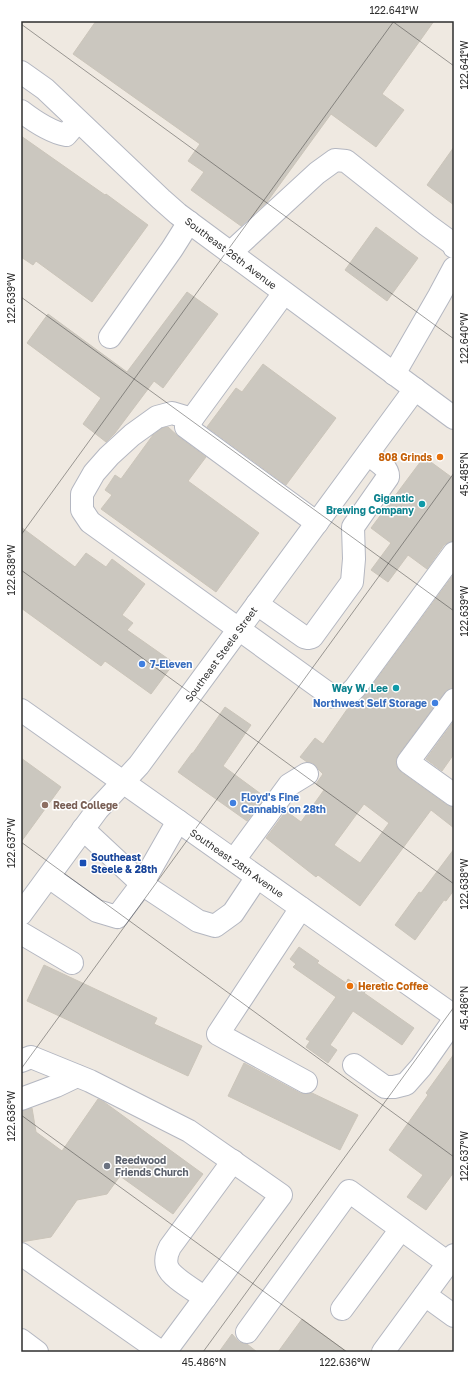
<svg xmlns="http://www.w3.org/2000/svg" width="475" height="1373" font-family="'Golos Text',sans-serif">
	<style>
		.building { fill: #cbc7bf; stroke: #cbc5ba; fill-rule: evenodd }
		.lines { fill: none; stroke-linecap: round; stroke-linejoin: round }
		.minor-casing { stroke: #b4b7c1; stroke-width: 24 }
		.minor { stroke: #fff; stroke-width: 22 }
		.ticks { fill: none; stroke: #2e2e2e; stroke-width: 1; stroke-opacity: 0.45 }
		.food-dot { fill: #e8710a; stroke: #fff; stroke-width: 1.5 }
		.culture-dot { fill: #0f9aa8; stroke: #fff; stroke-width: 1.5 }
		.shop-dot { fill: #3f7fe0; stroke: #fff; stroke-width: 1.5 }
		.education-dot { fill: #8d6e63; stroke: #fff; stroke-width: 1.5 }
		.transit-dot { fill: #1a4fb4; stroke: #fff; stroke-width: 1.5 }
		.worship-dot { fill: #6b7280; stroke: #fff; stroke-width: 1.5 }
		.labels { text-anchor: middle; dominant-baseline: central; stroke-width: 3; stroke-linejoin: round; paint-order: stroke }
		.street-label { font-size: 10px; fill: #2e2e2e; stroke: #fff }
		.food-label { font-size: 10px; font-weight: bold; fill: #c56008; stroke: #fff; text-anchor: end }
		.culture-label { font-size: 10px; font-weight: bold; fill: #0d838f; stroke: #fff; text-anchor: end }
		.shop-label { font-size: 10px; font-weight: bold; fill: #366cbe; stroke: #fff; text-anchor: start }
		.education-label { font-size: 10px; font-weight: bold; fill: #785e54; stroke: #fff; text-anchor: start }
		.transit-label { font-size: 10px; font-weight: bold; fill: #164399; stroke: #fff; text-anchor: start }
		.worship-label { font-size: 10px; font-weight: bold; fill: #5b616d; stroke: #fff; text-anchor: start }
		.neatline { fill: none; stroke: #2e2e2e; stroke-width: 1.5 }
		.ticks-label { font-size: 10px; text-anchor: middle; fill: #2e2e2e }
	</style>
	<rect width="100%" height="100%" fill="#efe9e1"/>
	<g class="building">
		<polygon points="96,21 434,21 382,94 404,110 376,147 331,114 267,202 241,226 191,190 204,172 188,161 200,144 73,54"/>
		<polygon points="21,136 105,195 106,194 148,225 92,302 36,261 33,265 21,257"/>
		<polygon points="454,147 454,205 427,185"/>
		<polygon points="376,227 418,258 387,301 345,270"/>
		<polygon points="187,292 218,314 163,388 154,381 115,433 106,442 83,424 101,398 27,343 48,314 127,372"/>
		<polygon points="263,364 336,418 286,485 207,427 236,388 242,392"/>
		<polygon points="168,427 179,437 206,457 188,481 259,533 216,592 101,509 112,495 105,490 115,475 121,479 153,435 162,428"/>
		<polygon points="424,457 454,479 454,541 449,542 444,545 427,569 408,555 388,582 371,570 391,543 371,528"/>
		<polygon points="21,527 75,567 86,553 106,567 112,559 145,584 122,615 133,623 127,630 174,663 151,694 105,661 101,666 21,608"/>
		<path d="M 454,574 L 454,688 L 449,689 L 444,693 L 398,755 L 396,761 L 397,767 L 401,772 L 447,805 L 454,807 L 454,828 L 431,810 L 360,906 L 318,875 L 316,877 L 266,838 L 286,811 L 301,822 L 324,790 L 316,784 L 323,774 L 319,770 L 313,763 L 307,762 L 300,757 L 315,738 L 323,744 L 348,708 L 356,705 L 365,695 ZM 364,804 L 389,823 L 360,863 L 334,845 Z"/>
		<polygon points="225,707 251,725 223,766 265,797 247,821 178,772 192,753 193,753"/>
		<polygon points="454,721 454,754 442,771 426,759"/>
		<polygon points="21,758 61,787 21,842"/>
		<polygon points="454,849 454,890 446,901 444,900 415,940 395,925 419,892 421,893"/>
		<polygon points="299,947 319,961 317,963 346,983 348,979 366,991 364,993 414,1028 402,1045 353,1011 330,1045 337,1050 328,1063 306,1047 310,1041 306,1039 336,997 293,967 296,964 290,959"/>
		<polygon points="44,965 157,1018 154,1024 202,1046 188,1076 27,1001"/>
		<polygon points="454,1054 454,1172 426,1210 407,1197 423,1175 389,1150 428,1095 426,1093"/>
		<polygon points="244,1063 300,1093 307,1094 312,1093 358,1115 340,1150 228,1096"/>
		<polygon points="98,1099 104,1102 203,1174 173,1214 120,1176 107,1194 77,1200 51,1237 21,1242 21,1111 32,1108 36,1132 62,1151"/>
		<polygon points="302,1319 321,1333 347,1352 278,1352"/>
		<polygon points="232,1334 239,1342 247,1344 257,1352 219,1352"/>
	</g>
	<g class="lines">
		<g class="minor-casing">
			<g id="minor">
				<polyline points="21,72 45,89 161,199 178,214 454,418"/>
				<path d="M 21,111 C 34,121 50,132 66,135 L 78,121"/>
				<polyline points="230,253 317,173 335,160 346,161 427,225 453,244 454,247"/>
				<polyline points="284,293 186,427 317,523"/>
				<polyline points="110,337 172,249 189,222"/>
				<polyline points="394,374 439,296 454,268"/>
				<polyline points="192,419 172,413 157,417 132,435 109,456 94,473 82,494 82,510 90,522 333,697 347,696 355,688 454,553"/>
				<path d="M 257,604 L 304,637 L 308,638 L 312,637 L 352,582 L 354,559 L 353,527 L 388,477 C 389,467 375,460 368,454"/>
				<polyline points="454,700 408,762 454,795"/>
				<polyline points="21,710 454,1016"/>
				<polyline points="178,821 142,884 198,921 215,926 233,913 257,877"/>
				<polyline points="234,860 289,785 307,774"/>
				<polyline points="49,877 97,911 117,917 142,884 83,829"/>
				<polyline points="301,908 218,1034 306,1082"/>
				<polyline points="21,914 98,809 139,765 415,389"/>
				<polyline points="21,933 72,963"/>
				<polyline points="21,1061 31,1057 90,1081 189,1131 281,1195 165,1352"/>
				<polyline points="354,1065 385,1087 394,1087 406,1084 421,1067 454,1020"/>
				<polyline points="21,1099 56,1086 77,1076"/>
				<polyline points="21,1254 161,1352"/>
				<polyline points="425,1295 454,1316"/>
				<path d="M 205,1298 C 196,1291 170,1277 167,1266 C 165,1259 167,1253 170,1247 L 233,1161"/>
				<polyline points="342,1309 401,1229"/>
				<polyline points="247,1332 349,1191 448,1263"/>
				<polyline points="21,1340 37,1352"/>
				<polyline points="383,1352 454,1255"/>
			</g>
		</g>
		<use href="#minor" class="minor"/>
	</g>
	<path class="ticks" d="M 392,21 L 454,66M 21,24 L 454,339M 21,297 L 454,611M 21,535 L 394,21M 21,570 L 454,884M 21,842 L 454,1157M 21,1069 L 454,473M 21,1115 L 347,1352M 203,1352 L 454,1007"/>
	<g class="food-dot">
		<circle cx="440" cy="457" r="4"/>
		<circle cx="350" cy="986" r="4"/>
	</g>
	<g class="culture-dot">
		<circle cx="422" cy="504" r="4"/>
		<circle cx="396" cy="688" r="4"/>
	</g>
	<g class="shop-dot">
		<circle cx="142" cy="664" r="4"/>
		<circle cx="435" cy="703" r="4"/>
		<circle cx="233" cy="803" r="4"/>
	</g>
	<circle class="education-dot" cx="45" cy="805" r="4"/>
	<rect class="transit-dot" x="79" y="859" width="8" height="8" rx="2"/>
	<circle class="worship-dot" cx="107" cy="1166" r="4"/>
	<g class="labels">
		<g class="street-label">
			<text transform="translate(231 253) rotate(37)">Southeast 26th Avenue</text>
			<text transform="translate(221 654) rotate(-54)">Southeast Steele Street</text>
			<text transform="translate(237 863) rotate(35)">Southeast 28th Avenue</text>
		</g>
		<g class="food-label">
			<text x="432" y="457">808 Grinds</text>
			<text x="358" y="986" text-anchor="start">Heretic Coffee</text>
		</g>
		<g class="culture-label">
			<text x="414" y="498">Gigantic<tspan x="414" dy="12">Brewing Company</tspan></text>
			<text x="388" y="688">Way W. Lee</text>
		</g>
		<g class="shop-label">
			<text x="150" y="664">7-Eleven</text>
			<text x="427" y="703" text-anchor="end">Northwest Self Storage</text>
			<text x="241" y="797">Floyd's Fine<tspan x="241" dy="12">Cannabis on 28th</tspan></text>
		</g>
		<g class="education-label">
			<text x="53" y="805">Reed College</text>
		</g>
		<g class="transit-label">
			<text x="91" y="857">Southeast<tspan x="91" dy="12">Steele &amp; 28th</tspan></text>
		</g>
		<g class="worship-label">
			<text x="115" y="1160">Reedwood<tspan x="115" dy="12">Friends Church</tspan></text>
		</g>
	</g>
	<rect width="475" height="1373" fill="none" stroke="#ffffff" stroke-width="44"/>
	<rect x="22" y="22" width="431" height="1329" class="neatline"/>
	<g class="ticks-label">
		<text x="394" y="14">122.641°W</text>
		<text transform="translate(464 65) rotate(-90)" y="4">122.641°W</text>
		<text transform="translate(11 298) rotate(-90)" y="4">122.639°W</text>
		<text transform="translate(464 338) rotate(-90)" y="4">122.640°W</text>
		<text transform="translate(464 474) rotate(-90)" y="4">45.485°N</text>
		<text transform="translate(11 570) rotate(-90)" y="4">122.638°W</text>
		<text transform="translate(464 611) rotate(-90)" y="4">122.639°W</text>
		<text transform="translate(11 843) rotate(-90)" y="4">122.637°W</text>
		<text transform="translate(464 884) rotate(-90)" y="4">122.638°W</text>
		<text transform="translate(464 1008) rotate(-90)" y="4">45.486°N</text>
		<text transform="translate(11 1116) rotate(-90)" y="4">122.636°W</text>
		<text transform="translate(464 1156) rotate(-90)" y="4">122.637°W</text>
		<text x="204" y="1366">45.486°N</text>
		<text x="345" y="1366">122.636°W</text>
	</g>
</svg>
